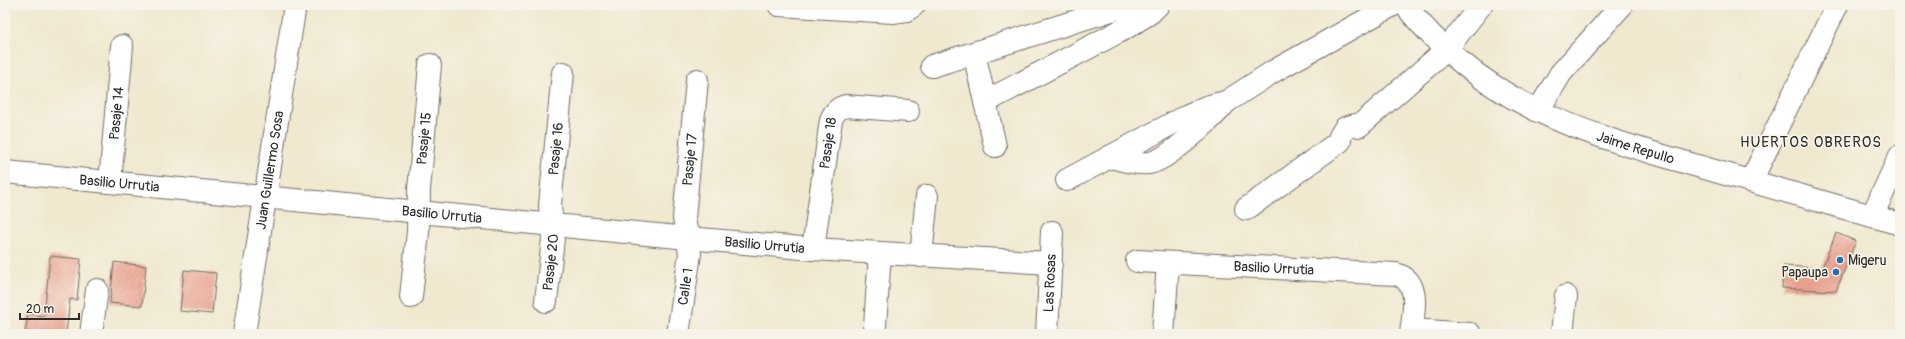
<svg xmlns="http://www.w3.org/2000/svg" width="1905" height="339" font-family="Pangolin,sans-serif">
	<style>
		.building { fill: url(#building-hatch) }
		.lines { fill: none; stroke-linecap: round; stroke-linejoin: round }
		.minor-casing { stroke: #706d64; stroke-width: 24 }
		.minor { stroke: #fff; stroke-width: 22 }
		.poi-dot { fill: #1f6fb2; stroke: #f7f3e8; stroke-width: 1.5 }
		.labels { text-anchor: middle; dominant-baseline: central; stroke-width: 3.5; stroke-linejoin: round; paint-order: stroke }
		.street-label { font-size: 14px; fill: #2b2b2b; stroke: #f7f3e8 }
		.poi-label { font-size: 14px; fill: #2b2b2b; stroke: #f7f3e8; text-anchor: start }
		.neighbourhood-label { font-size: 15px; letter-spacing: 1px; fill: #2b2b2b; stroke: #f7f3e8 }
	</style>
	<defs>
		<pattern id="building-hatch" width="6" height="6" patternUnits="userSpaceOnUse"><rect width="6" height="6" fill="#eea593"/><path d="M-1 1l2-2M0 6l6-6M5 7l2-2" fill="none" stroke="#c18778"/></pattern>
	</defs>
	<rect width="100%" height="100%" fill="#f7f3e8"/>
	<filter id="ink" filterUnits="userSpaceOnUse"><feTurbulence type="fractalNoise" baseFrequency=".025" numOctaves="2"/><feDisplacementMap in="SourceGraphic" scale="8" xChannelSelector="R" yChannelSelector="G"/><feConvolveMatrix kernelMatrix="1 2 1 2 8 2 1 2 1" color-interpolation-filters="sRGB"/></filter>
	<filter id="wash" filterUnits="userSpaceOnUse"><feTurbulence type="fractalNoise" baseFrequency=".012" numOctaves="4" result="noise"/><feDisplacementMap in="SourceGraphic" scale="16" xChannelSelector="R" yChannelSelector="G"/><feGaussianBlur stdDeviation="0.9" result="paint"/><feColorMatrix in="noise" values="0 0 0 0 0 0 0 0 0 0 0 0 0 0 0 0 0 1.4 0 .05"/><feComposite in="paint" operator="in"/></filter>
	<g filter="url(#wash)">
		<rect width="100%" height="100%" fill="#f0e8cf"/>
		<g id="blocks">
			<g class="building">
				<polygon points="1836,233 1856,241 1836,291 1782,288 1783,266 1822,268"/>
				<polygon points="50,256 81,259 77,300 70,299 66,334 25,334 28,314 44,316"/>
				<polygon points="114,262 146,266 142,306 110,303"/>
				<polygon points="184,270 216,273 212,314 180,311"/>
			</g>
		</g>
	</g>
	<g filter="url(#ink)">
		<use href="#blocks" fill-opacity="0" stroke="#706d64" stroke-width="1"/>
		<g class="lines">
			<g class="minor-casing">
				<g id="minor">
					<polyline points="779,5 893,12 907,10 914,5"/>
					<path id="s1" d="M 1405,5 C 1487,109 1588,134 1708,169 C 1772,187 1836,206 1900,224"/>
					<polyline points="974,53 995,146"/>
					<polyline points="932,66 1118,8 1132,5"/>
					<polyline points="985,102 1124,29 1150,13 1158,5"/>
					<polyline points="1538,111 1561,73 1622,5"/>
					<path d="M 1109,157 C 1121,159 1136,165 1149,163 C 1167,161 1214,117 1226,102"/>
					<path id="s2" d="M 5,172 L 688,238 L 813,249 L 1051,263"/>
					<polyline points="1067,180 1186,116 1206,107 1226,102 1274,71 1393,5"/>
					<polyline points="1751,181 1837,5"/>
					<path id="s3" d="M 110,182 L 122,46"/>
					<polyline points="1246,209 1340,141 1340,136 1345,128 1355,125 1359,126 1446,50 1481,5"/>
					<polyline points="1872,216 1900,156"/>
					<path id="s4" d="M 813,249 L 831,120 C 834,112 838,108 846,106 L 908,111"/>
					<polyline points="921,256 927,196"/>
					<path id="s5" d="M 1137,261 L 1396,274 C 1422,281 1413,314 1411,334"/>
					<path id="s6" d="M 411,297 L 418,232 L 419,190 L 430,65"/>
					<path id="s7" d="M 546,301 L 553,239 L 550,205 L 563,73"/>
					<polyline points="875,326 880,253"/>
					<polyline points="1412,330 1470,334"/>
					<polyline points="91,334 97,290"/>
					<path id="s8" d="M 244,334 L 295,5"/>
					<path id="s9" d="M 678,334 L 690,254 L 684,218 L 697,80"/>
					<path id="s10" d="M 1047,334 L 1052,232"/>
					<polyline points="1163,334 1168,263"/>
					<polyline points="1562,334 1566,296"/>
				</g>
			</g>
			<use href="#minor" class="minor"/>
		</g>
	</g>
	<g class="poi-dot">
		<circle cx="1840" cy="260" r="4"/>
		<circle cx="1836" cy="272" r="4"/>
	</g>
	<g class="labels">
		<g class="street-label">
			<text stroke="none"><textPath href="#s3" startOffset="69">Pasaje 14</textPath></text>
			<text stroke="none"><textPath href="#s6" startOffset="159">Pasaje 15</textPath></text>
			<text stroke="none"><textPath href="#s4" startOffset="107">Pasaje 18</textPath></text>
			<text stroke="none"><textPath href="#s1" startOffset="276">Jaime Repullo</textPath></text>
			<text stroke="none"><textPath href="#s7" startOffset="153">Pasaje 16</textPath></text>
			<text stroke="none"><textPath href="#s9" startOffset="176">Pasaje 17</textPath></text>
			<text stroke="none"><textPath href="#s8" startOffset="166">Juan Guillermo Sosa</textPath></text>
			<text stroke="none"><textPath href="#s2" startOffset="115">Basilio Urrutia</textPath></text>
			<text stroke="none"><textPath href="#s2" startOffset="439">Basilio Urrutia</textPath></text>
			<text stroke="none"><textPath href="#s2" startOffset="763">Basilio Urrutia</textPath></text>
			<text stroke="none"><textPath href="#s7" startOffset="39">Pasaje 20</textPath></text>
			<text stroke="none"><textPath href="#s5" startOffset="137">Basilio Urrutia</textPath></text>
			<text stroke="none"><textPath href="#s10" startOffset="51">Las Rosas</textPath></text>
			<text stroke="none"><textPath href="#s9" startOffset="48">Calle 1</textPath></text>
		</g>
		<g class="poi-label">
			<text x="1848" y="260">Migeru</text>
			<text x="1828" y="272" text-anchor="end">Papaupa</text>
		</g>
		<g class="neighbourhood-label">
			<text x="1811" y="142">HUERTOS OBREROS</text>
		</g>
	</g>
	<rect width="1905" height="339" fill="none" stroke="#f7f3e8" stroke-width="20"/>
	<path d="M20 313v6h59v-6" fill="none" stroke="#2b2b2b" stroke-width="2"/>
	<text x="26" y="313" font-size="12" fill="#2b2b2b" stroke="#f7f3e8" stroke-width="3" paint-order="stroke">20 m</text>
</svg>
